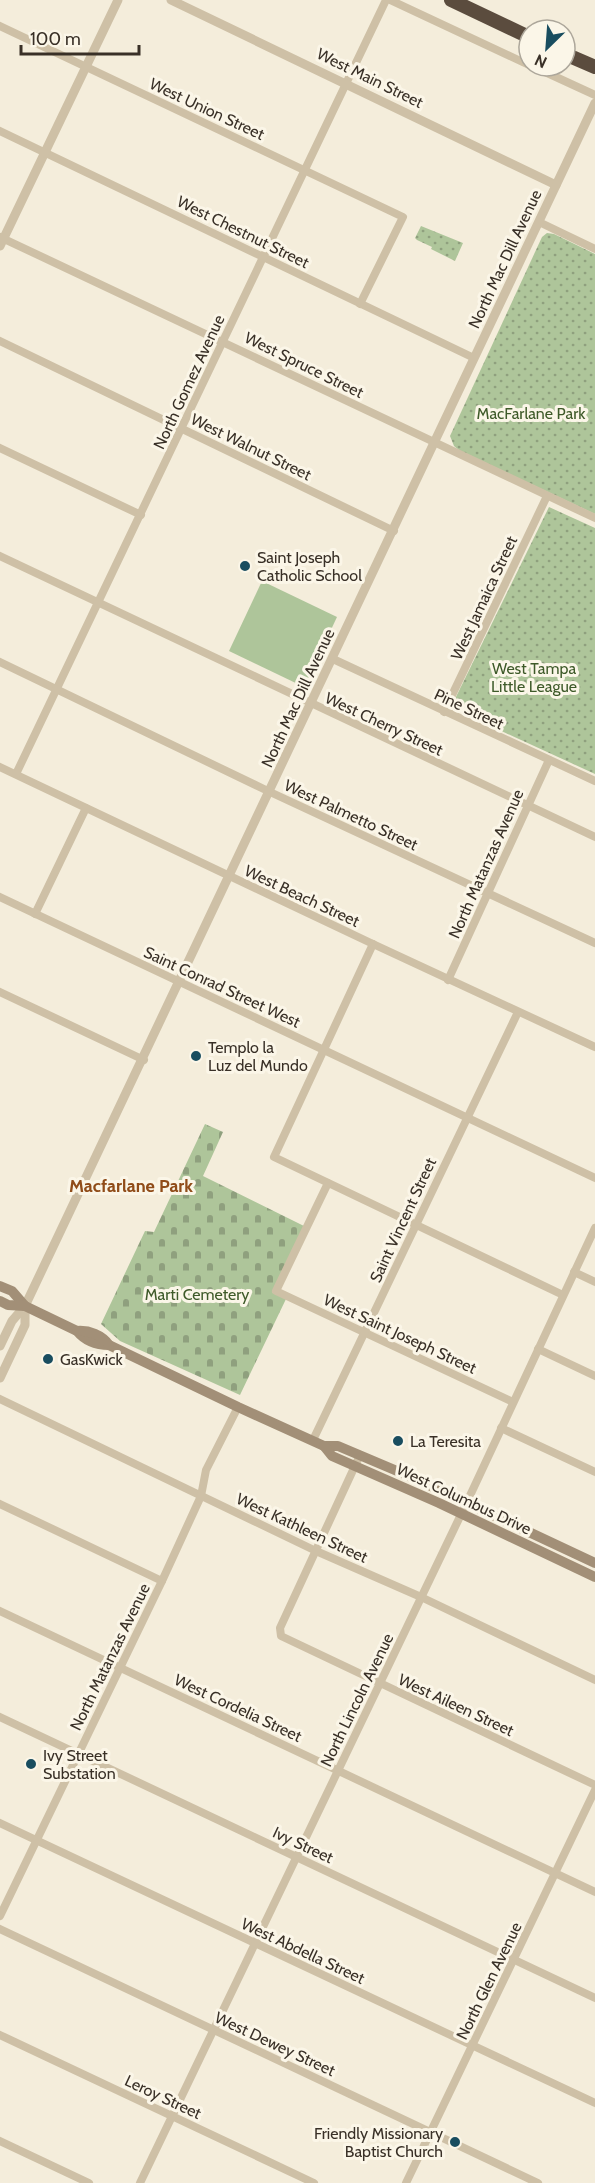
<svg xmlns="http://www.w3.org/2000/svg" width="595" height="2183" font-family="Cabin,sans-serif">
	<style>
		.green { fill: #aec59a }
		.cemetery { fill: url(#cemetery-stones) }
		.park { fill: url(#park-dots) }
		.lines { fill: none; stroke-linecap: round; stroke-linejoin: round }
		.minor { stroke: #cec0a6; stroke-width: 8 }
		.tertiary { stroke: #cec0a6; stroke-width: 9 }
		.secondary { stroke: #a28f77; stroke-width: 10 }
		.motorway { stroke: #5b4c3e; stroke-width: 14 }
		.poi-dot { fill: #194d5f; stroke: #fbf6e8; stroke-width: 2 }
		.labels { text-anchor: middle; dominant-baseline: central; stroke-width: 6; stroke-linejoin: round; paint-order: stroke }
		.street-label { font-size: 16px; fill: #393027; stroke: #fbf6e8 }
		.park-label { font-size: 16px; fill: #3e5a29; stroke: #fbf6e8 }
		.poi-label { font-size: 16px; fill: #393027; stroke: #fbf6e8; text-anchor: start }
		.neighbourhood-label { font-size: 18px; font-weight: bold; fill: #904c19; stroke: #fbf6e8 }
	</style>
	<defs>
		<pattern id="cemetery-stones" width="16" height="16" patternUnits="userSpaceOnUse" patternTransform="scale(1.5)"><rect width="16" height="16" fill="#aec59a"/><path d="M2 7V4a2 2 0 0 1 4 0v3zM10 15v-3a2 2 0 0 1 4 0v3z" fill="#8fa07e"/></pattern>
		<pattern id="park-dots" width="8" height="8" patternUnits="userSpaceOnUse" patternTransform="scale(1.5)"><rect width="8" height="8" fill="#aec59a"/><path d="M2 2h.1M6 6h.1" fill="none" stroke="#8fa07e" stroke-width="1.8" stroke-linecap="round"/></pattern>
	</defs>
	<rect width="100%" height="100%" fill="#f4eddb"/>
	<polygon class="green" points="262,581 337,617 304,687 229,651"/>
	<polygon class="cemetery" points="205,1124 223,1132 203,1176 304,1226 272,1292 286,1299 240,1395 120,1341 101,1324 145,1231 154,1232"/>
	<g class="park">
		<polygon points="421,226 463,243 455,261 431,249 432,247 417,240 415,238"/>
		<polygon points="547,233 554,234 595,254 595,514 460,451 454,446 450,436 542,237"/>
		<polygon points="549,507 595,528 595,774 458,711 454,708 453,703"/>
	</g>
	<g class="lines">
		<g class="minor">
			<polyline points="390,0 529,65"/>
			<polyline points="0,26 403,217 360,304"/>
			<polyline points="532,66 595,95"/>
			<polyline points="0,131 474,358"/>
			<polyline points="539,222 595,249"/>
			<polyline points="0,237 595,518"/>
			<polyline points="0,341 394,531"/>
			<polyline points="0,448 141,515"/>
			<polyline points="0,556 595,837"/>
			<polyline points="333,659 595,781"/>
			<polyline points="0,662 270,792 595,943"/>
			<polyline points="444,712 547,496"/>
			<polyline points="0,767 373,944 595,1047"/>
			<polyline points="16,774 386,0"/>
			<polyline points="0,897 595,1178"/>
			<polyline points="35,914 86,808"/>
			<polyline points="373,944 274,1157 563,1295"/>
			<polyline points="448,980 549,760"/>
			<polyline points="0,992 144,1060"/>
			<polyline points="328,1183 276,1291 513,1402"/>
			<polyline points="574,1272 595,1282"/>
			<polyline points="538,1349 595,1376"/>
			<polyline points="0,1399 316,1551 421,1597 595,1680"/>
			<polyline points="501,1428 595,1472"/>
			<polyline points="313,1440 518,1012"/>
			<polyline points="360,1455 280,1628 281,1636 595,1785"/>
			<polyline points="0,1504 162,1581"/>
			<polyline points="0,1611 595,1892"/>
			<polyline points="0,1717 595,1998"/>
			<polyline points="0,1823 595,2103"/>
			<polyline points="0,1916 162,1581 201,1496 206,1470 238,1407"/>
			<polyline points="0,1929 538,2183"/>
			<polyline points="0,2035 314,2183"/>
			<polyline points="0,2141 89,2183"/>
			<polyline points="140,2183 467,1502 595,1228"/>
			<polyline points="406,2183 595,1790"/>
		</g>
		<g class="tertiary">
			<polyline points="171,0 556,185"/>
			<polyline points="0,246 118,0"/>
			<polyline points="0,1346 12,1321 25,1306 595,103"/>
			<polyline points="0,1378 25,1325 25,1306"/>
		</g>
		<g class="secondary">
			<polyline points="0,1286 12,1291 25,1306"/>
			<path d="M 0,1301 L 8,1305 L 25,1306 L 77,1331 C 85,1341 96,1345 109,1345 L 238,1407 L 324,1446 L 338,1446 L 416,1479 L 595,1563"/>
			<path d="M 77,1331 C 89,1330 102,1335 109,1345"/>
			<polyline points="324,1446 332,1456 439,1503 595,1577"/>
		</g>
		<g class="motorway">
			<polyline points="451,0 529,37"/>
			<polyline points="565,54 595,67"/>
		</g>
	</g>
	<g class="poi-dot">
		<circle cx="245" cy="566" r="6"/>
		<circle cx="196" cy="1056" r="6"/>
		<circle cx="48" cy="1359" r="6"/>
		<circle cx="398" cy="1441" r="6"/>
		<circle cx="31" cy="1764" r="6"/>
		<circle cx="455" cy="2142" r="6"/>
	</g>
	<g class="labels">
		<g class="street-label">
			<text transform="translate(370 78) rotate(26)">West Main Street</text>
			<text transform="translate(207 109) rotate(25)">West Union Street</text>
			<text transform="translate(243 232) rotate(26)">West Chestnut Street</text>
			<text transform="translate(505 259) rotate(-65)">North Mac Dill Avenue</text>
			<text transform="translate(304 365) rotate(26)">West Spruce Street</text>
			<text transform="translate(189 382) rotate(-65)">North Gomez Avenue</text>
			<text transform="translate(251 447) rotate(26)">West Walnut Street</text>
			<text transform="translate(484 598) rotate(-65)">West Jamaica Street</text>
			<text transform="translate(298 698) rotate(-65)">North Mac Dill Avenue</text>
			<text transform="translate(469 709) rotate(25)">Pine Street</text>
			<text transform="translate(384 724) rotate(25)">West Cherry Street</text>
			<text transform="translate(351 815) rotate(25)">West Palmetto Street</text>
			<text transform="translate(486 864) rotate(-66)">North Matanzas Avenue</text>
			<text transform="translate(302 896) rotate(25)">West Beach Street</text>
			<text transform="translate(222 987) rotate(25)">Saint Conrad Street West</text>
			<text transform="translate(403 1220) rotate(-65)">Saint Vincent Street</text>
			<text transform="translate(400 1334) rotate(25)">West Saint Joseph Street</text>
			<text transform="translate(464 1499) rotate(25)">West Columbus Drive</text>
			<text transform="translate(302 1528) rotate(25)">West Kathleen Street</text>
			<text transform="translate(110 1657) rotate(-64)">North Matanzas Avenue</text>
			<text transform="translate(357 1700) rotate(-64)">North Lincoln Avenue</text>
			<text transform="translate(456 1705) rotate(25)">West Aileen Street</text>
			<text transform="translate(238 1708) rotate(25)">West Cordelia Street</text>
			<text transform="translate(303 1845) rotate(25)">Ivy Street</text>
			<text transform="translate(303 1951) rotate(25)">West Abdella Street</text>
			<text transform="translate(489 1981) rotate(-64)">North Glen Avenue</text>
			<text transform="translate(275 2044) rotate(25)">West Dewey Street</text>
			<text transform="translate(163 2097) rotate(25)">Leroy Street</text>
		</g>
		<g class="park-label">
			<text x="531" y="413">MacFarlane Park</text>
			<text x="534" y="668">West Tampa<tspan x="534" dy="18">Little League</tspan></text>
			<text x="197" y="1294">Marti Cemetery</text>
		</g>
		<g class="poi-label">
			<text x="257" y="557">Saint Joseph<tspan x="257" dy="18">Catholic School</tspan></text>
			<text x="208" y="1047">Templo la<tspan x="208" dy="18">Luz del Mundo</tspan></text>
			<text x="60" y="1359">GasKwick</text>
			<text x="410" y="1441">La Teresita</text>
			<text x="43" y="1755">Ivy Street<tspan x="43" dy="18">Substation</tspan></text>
			<text x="443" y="2133" text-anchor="end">Friendly Missionary<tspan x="443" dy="18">Baptist Church</tspan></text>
		</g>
		<g class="neighbourhood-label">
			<text x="131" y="1186">Macfarlane Park</text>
		</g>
	</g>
	<g transform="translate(547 48) rotate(205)"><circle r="28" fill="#fbf6e8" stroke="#ada79b" stroke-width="1.5"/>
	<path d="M0-4.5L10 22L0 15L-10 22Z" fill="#194d5f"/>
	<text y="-9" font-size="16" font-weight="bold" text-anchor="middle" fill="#393027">N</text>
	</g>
	<path d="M21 45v9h118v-9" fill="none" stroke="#393027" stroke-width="3"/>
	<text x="30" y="45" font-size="18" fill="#393027" stroke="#fbf6e8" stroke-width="4.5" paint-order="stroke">100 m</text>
</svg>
